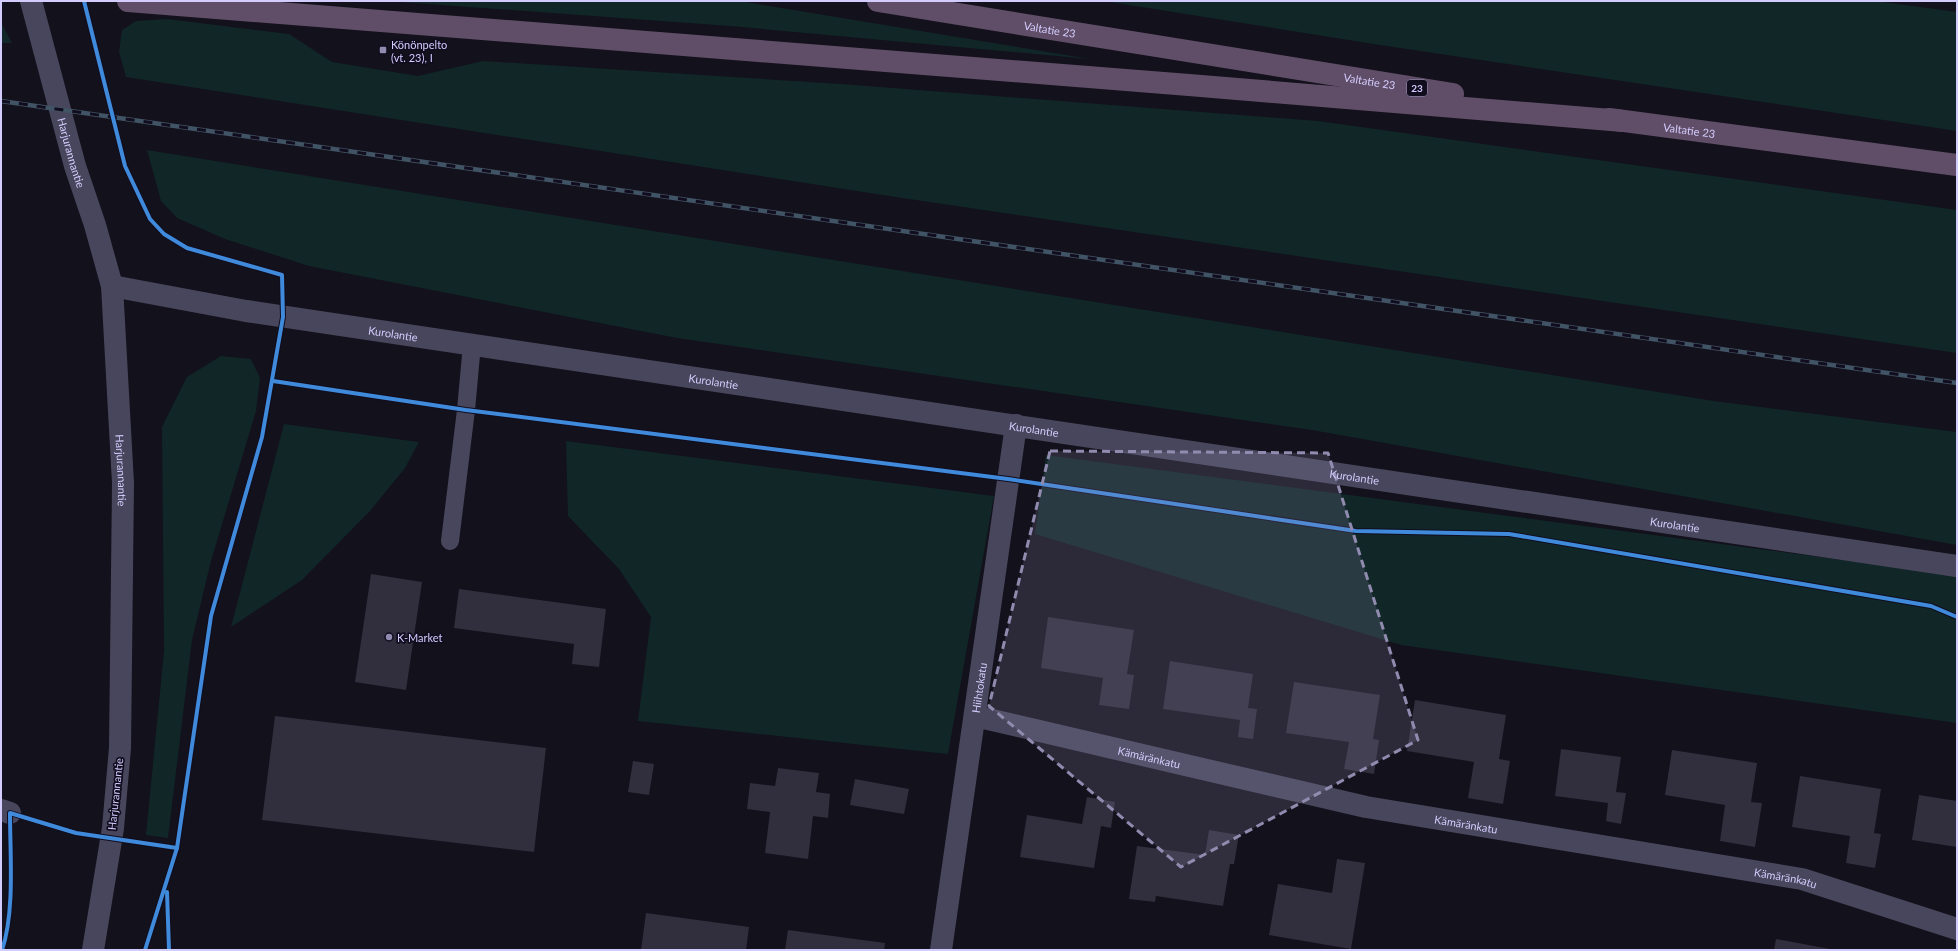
<svg xmlns="http://www.w3.org/2000/svg" width="1958" height="951" font-family="Lato,sans-serif">
	<style>
		.green { fill: #102627 }
		.building { fill: #312e3d }
		.lines { fill: none; stroke-linecap: round; stroke-linejoin: round }
		.service { stroke: #48465c; stroke-width: 18 }
		.minor { stroke: #48465c; stroke-width: 22 }
		.tertiary { stroke: #48465c; stroke-width: 22 }
		.trunk { stroke: #604e68; stroke-width: 22 }
		.rail-casing { stroke: #415465; stroke-width: 4.5 }
		.rail { stroke: #110d1f; stroke-width: 3; stroke-dasharray: 9; stroke-linecap: butt }
		.cycleway-casing { stroke: #110d1f; stroke-width: 6 }
		.cycleway { stroke: #408adc; stroke-width: 4 }
		.marked { fill: #908baf; fill-opacity: 0.2; stroke: #908baf; stroke-width: 3; stroke-dasharray: 8 5; stroke-linejoin: round }
		.poi-dot { fill: #908baf; stroke: #110d1f; stroke-width: 1.5 }
		.labels { text-anchor: middle; dominant-baseline: central; stroke-width: 3.5; stroke-linejoin: round; paint-order: stroke }
		.shield { fill: #110d1f; stroke: #9993bb; stroke-width: 1 }
		.shield-label { font-size: 10px; font-weight: bold; fill: #d3ccfe }
		.street-label { font-size: 11px; fill: #d3ccfe; stroke: #110d1f }
		.poi-label { font-size: 11px; fill: #d3ccfe; stroke: #110d1f; text-anchor: start }
	</style>
	<rect width="100%" height="100%" fill="#13111b"/>
	<g class="green">
		<polygon points="386,1 740,1 1090,59 730,26"/>
		<polygon points="1104,1 1876,1 1957,12 1957,131 1380,45"/>
		<polygon points="167,19 289,34 332,62 418,76 483,61 841,84 1318,121 1957,210 1957,353 902,198 126,77 119,52 122,30 136,21"/>
		<polygon points="1,22 12,43 1,43"/>
		<polygon points="147,150 1714,401 1957,432 1957,545 1312,430 677,338 309,266 225,239 177,218 161,201"/>
		<polygon points="221,356 251,359 260,378 256,411 211,561 192,640 168,838 146,835 164,651 162,427 187,377"/>
		<polygon points="284,424 419,442 405,468 370,511 302,580 231,627"/>
		<polygon points="566,441 994,496 948,754 638,721 651,617 619,569 568,516"/>
		<polygon points="1046,455 1957,575 1957,723 1401,645 1035,534"/>
	</g>
	<g class="building">
		<polygon points="371,574 422,582 406,690 355,682"/>
		<polygon points="459,589 606,609 599,667 572,664 574,644 454,628"/>
		<polygon points="1048,617 1134,630 1127,674 1134,675 1129,709 1099,705 1103,678 1041,668"/>
		<polygon points="1170,661 1253,674 1248,708 1257,709 1253,739 1238,737 1240,720 1163,709"/>
		<polygon points="1294,682 1380,695 1373,739 1379,740 1374,774 1344,769 1349,742 1286,733"/>
		<polygon points="1415,700 1506,715 1499,759 1510,761 1503,804 1468,798 1474,762 1407,751"/>
		<polygon points="275,716 546,748 534,852 262,820"/>
		<polygon points="1561,749 1621,757 1616,792 1626,793 1621,824 1606,821 1608,803 1555,796"/>
		<polygon points="1672,750 1757,763 1751,802 1762,803 1755,847 1720,841 1725,805 1665,795"/>
		<polygon points="633,761 654,764 649,795 628,792"/>
		<polygon points="778,768 819,773 816,792 830,794 828,818 813,816 808,859 765,853 770,812 747,809 750,783 775,786"/>
		<polygon points="1800,776 1881,789 1874,833 1881,834 1875,868 1846,863 1850,836 1792,827"/>
		<polygon points="855,779 909,789 904,814 850,805"/>
		<polygon points="1919,795 1957,801 1957,847 1912,840"/>
		<polygon points="1087,797 1115,802 1111,828 1101,826 1094,868 1020,857 1027,815 1082,824"/>
		<polygon points="1209,830 1239,835 1234,864 1230,864 1223,906 1156,896 1155,902 1129,899 1137,846 1205,855"/>
		<polygon points="1337,859 1365,863 1351,949 1269,935 1278,884 1332,893"/>
		<polygon points="646,913 749,927 746,950 641,950"/>
		<polygon points="788,930 885,943 884,950 785,950"/>
		<polygon points="1776,939 1830,949 1830,950 1774,950"/>
	</g>
	<g class="lines">
		<polyline class="service" points="450,541 466,410 472,344"/>
		<g class="minor">
			<path id="s1" d="M 975,716 L 1366,807 L 1802,879 L 1957,929"/>
			<polyline points="1,810 10,813"/>
			<path id="s2" d="M 941,950 L 1016,425"/>
		</g>
		<g class="tertiary">
			<path id="s3" d="M 31,1 L 75,166 L 95,225 L 112,286 L 123,483 L 120,748 L 113,828 L 93,950"/>
			<path id="s4" d="M 112,286 L 246,311 L 1957,566"/>
		</g>
		<g class="trunk">
			<polyline points="128,1 1189,85 1623,121"/>
			<path id="s5" d="M 878,1 L 1453,94"/>
			<path id="s6" d="M 1609,119 L 1957,165"/>
		</g>
		<g class="rail-casing">
			<polyline id="rail" points="1,101 1957,383"/>
		</g>
		<use href="#rail" class="rail"/>
		<g class="cycleway-casing">
			<g id="cycleway">
				<polyline points="84,1 125,166 150,219 164,234 187,248 282,275 283,317 262,437 211,616 177,848 145,950"/>
				<polyline points="273,381 466,410 1008,479 1356,531 1509,534 1931,606 1957,617"/>
				<polyline points="167,892 169,950"/>
				<path d="M 2,950 C 15,912 10,854 10,813 L 76,833 L 177,848"/>
			</g>
		</g>
		<use href="#cycleway" class="cycleway"/>
	</g>
	<path class="marked" d="M 1050,451 L 1328,453 L 1418,740 L 1181,867 L 989,706 Z"/>
	<g class="poi-dot">
		<rect x="379" y="46" width="8" height="8" rx="2"/>
		<circle cx="389" cy="637" r="4"/>
	</g>
	<g class="labels">
		<rect class="shield" x="1407" y="80" width="20" height="16" rx="3"/>
		<g class="shield-label">
			<text x="1417" y="88">23</text>
		</g>
		<g class="street-label">
			<text stroke="none"><textPath href="#s5" startOffset="174">Valtatie 23</textPath></text>
			<text stroke="none"><textPath href="#s5" startOffset="498">Valtatie 23</textPath></text>
			<text stroke="none"><textPath href="#s6" startOffset="81">Valtatie 23</textPath></text>
			<text stroke="none"><textPath href="#s3" startOffset="157">Harjurannantie</textPath></text>
			<text stroke="none"><textPath href="#s4" startOffset="285">Kurolantie</textPath></text>
			<text stroke="none"><textPath href="#s4" startOffset="609">Kurolantie</textPath></text>
			<text stroke="none"><textPath href="#s4" startOffset="933">Kurolantie</textPath></text>
			<text stroke="none"><textPath href="#s3" startOffset="481">Harjurannantie</textPath></text>
			<text stroke="none"><textPath href="#s4" startOffset="1257">Kurolantie</textPath></text>
			<text stroke="none"><textPath href="#s4" startOffset="1581">Kurolantie</textPath></text>
			<text stroke="none"><textPath href="#s2" startOffset="265">Hiihtokatu</textPath></text>
			<text stroke="none"><textPath href="#s1" startOffset="179">Kämäränkatu</textPath></text>
			<text transform="translate(115 794) rotate(-84)">Harjurannantie</text>
			<text stroke="none"><textPath href="#s1" startOffset="503">Kämäränkatu</textPath></text>
			<text stroke="none"><textPath href="#s1" startOffset="827">Kämäränkatu</textPath></text>
		</g>
		<g class="poi-label">
			<text x="391" y="44">Könönpelto<tspan x="391" dy="13">(vt. 23), I</tspan></text>
			<text x="397" y="637">K-Market</text>
		</g>
	</g>
	<rect width="1958" height="951" fill="none" stroke="#d3ccfe" stroke-width="4"/>
</svg>
